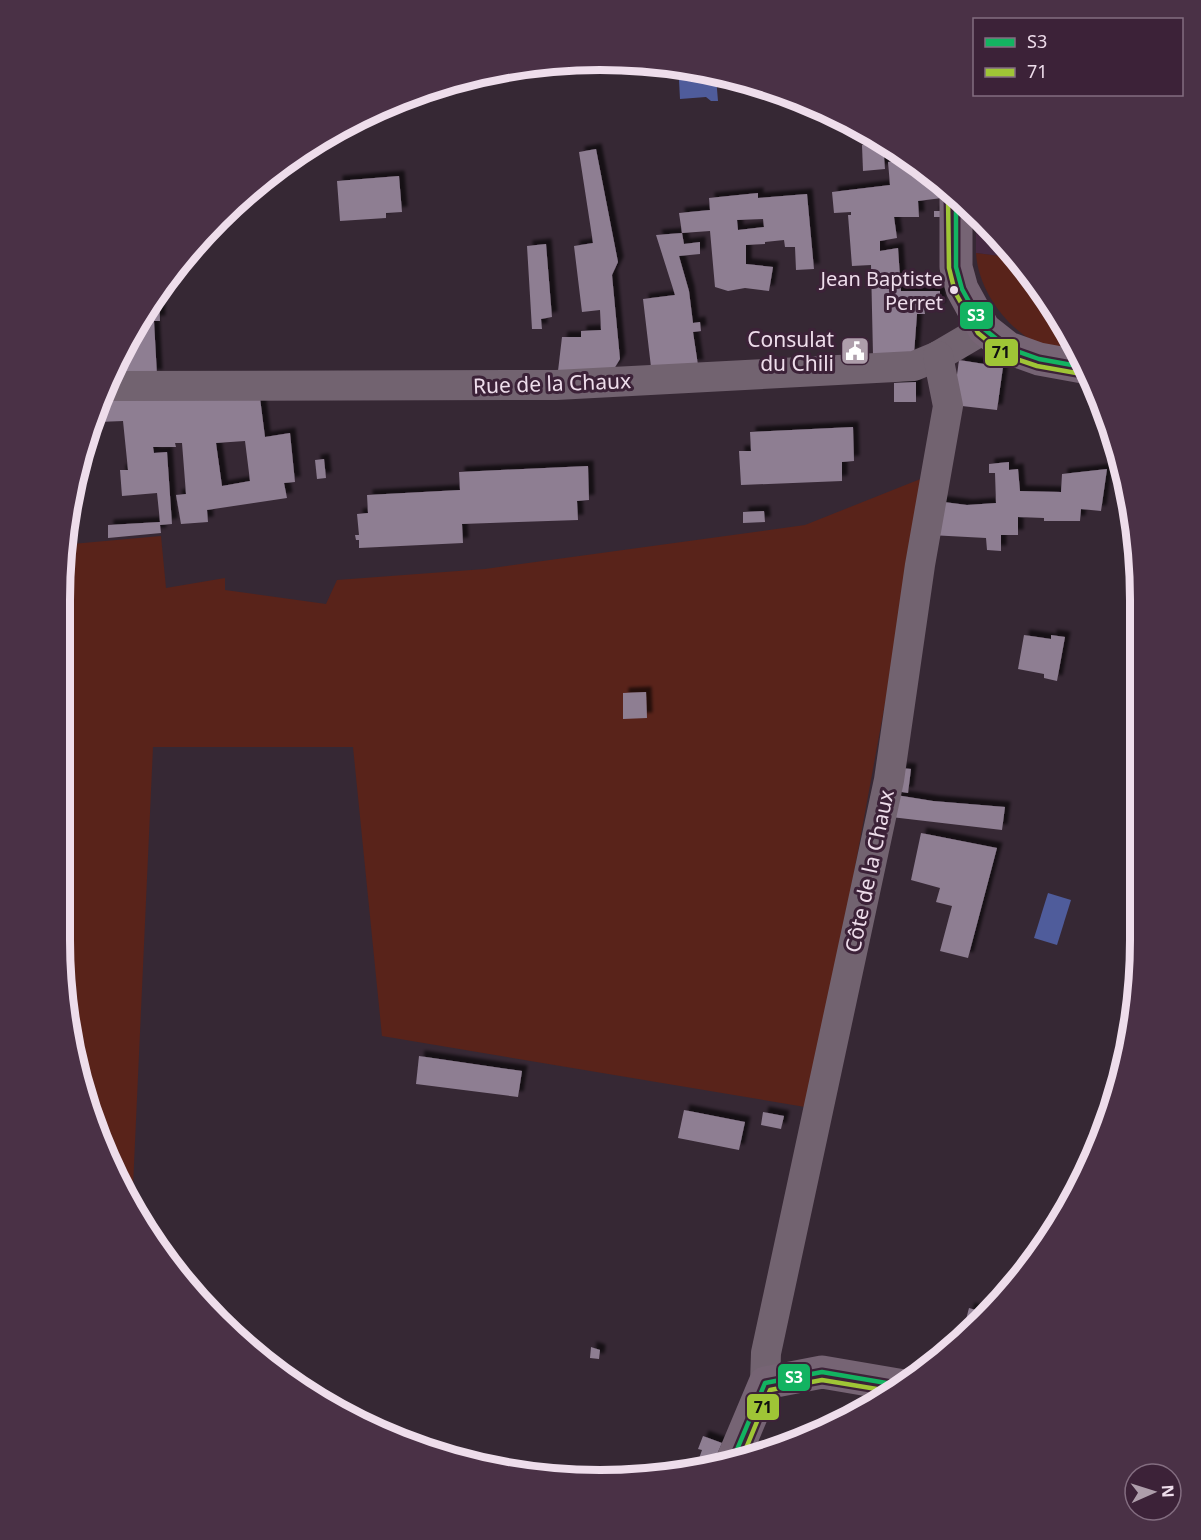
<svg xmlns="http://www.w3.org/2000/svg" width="1201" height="1540" font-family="'Noto Sans',sans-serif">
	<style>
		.built { fill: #462942 }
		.green { fill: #59231a }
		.water { fill: #4f5c9b }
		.building { fill: #8e7e92; fill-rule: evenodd; filter: url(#shadow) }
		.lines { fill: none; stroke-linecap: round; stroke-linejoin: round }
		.street { stroke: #726370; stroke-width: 30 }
		.secondary { stroke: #766474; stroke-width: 33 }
		.bus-1-casing { stroke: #3c2238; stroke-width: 9 }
		.bus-2-casing { stroke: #3c2238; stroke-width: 9 }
		.bus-1 { stroke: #13b361; stroke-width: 4.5 }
		.bus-2 { stroke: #9fc536; stroke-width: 4.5 }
		.bus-dot { fill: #eeddeb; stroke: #3c2238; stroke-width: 2 }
		.labels { text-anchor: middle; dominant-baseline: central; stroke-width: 6; stroke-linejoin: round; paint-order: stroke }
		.bus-label { font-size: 20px; fill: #eeddeb; stroke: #3c2238; text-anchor: end }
		.poi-label { font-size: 21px; fill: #eeddeb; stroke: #3c2238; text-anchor: end }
		.street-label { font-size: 21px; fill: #eeddeb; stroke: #3c2238 }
		.rim { fill: none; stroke: #eeddeb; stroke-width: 8 }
		.line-badge { stroke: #3c2238; stroke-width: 2 }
		.badge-label { font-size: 16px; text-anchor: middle; font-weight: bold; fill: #fff }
		.pale-badge-label { font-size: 16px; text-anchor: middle; font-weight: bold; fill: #111 }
	</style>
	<defs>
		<filter id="shadow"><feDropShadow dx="5.5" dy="-5.5" stdDeviation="1.5" flood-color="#0009"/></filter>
	</defs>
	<rect width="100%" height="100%" fill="#362834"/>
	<polygon class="built" points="976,213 983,219 1015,258 976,253"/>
	<g class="green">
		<path d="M 976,253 L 1015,258 L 1050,301 L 1079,358 C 1063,353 1045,348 1031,340 C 1002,322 978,287 976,253 Z"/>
		<polygon points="923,478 888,687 811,1108 382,1036 353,747 153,747 132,1208 79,1080 60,940 61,566 68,531 72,544 161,536 166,588 225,578 225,590 326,604 337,580 485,569 805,525"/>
	</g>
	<g class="water">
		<polygon points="716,77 718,101 711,101 706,97 680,99 679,80"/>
		<polygon points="1048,893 1071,900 1057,945 1034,938"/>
	</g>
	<g class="building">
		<polygon points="519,68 520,72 485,73 495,70"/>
		<polygon points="883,144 885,169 863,171 862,145"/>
		<polygon points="596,149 618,262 612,275 620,359 614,369 558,371 562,337 581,337 581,331 601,330 600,310 582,312 574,246 593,243 579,152"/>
		<polygon points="912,160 942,185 942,198 918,201 919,217 894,217 897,238 880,241 880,251 898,248 901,291 940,291 940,308 924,308 925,314 917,314 914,354 873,355 871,265 852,266 848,215 851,215 851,212 834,213 832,192 890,185 888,162"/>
		<polygon points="399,176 402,212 386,213 386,218 340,221 337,181"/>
		<path d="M 758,193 L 758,198 L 807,194 L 814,269 L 796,270 L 795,247 L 785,247 L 784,240 L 765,242 L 765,244 L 746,245 L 746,264 L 773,267 L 769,291 L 745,288 L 728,291 L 715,287 L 710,231 L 682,233 L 679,213 L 710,210 L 709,198 ZM 763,219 L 764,227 L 738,230 L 737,220 Z"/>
		<rect x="934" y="211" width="8" height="6"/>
		<polygon points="682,233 684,244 700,242 700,254 679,256 689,291 693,323 700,322 701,331 693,332 698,365 651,367 643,299 675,295 656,235"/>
		<polygon points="546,244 552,317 541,319 542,329 532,329 527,246"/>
		<polygon points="159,295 160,321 154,321 157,375 120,374 120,368"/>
		<polygon points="959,360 1003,367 997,410 953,405"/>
		<polygon points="916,382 916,402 894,402 894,383"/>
		<path d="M 105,396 L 260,398 L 265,437 L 290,433 L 295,482 L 284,483 L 287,498 L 207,510 L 208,522 L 181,524 L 176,495 L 186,494 L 182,443 L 175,443 L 176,447 L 153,447 L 154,453 L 167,452 L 172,524 L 160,525 L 161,533 L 108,538 L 108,525 L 160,522 L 157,493 L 122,496 L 120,470 L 128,470 L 123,421 L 98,422 L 99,408 ZM 245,441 L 250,481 L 222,486 L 216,443 Z"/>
		<polygon points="853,427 854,461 842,462 842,481 741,485 739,451 751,451 750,432"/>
		<polygon points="324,459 326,478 317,479 315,460"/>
		<polygon points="1009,462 1009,470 1018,469 1020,491 1061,492 1062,474 1107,469 1101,511 1081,509 1080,521 1044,521 1044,518 1018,517 1018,535 1001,535 1001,551 987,550 986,538 930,535 936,501 967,505 996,503 995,473 989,473 989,464"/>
		<polygon points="588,466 589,500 577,501 578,520 462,524 463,543 359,548 359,540 356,540 355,535 359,535 357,514 368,513 367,495 460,490 459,472"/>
		<polygon points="764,511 765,522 743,523 743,512"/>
		<polygon points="1024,635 1051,639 1051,635 1065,637 1057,681 1044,678 1044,674 1018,669"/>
		<polygon points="646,692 647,718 623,719 623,693"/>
		<polygon points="901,768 911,769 908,793 896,791"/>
		<polygon points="896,795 933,801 1005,807 1002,830 891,817"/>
		<polygon points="921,833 997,848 968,958 940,951 952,906 936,902 940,888 911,880"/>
		<polygon points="419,1056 522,1071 518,1097 416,1084"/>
		<polygon points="684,1110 745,1122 739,1150 678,1138"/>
		<polygon points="763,1112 784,1116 781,1129 761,1125"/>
		<polygon points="969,1308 989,1314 969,1333 963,1331"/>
		<polygon points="591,1347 600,1350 599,1359 590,1358"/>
		<polygon points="703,1436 722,1443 713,1463 696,1467 702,1450 698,1449"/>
	</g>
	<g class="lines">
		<g class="street">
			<polyline points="111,386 556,385 914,366 938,356 984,329"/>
			<polyline points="765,1383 766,1353 889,780 920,565 948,406 938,356"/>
		</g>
		<g class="secondary">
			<polyline points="956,196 956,267 962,289 984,329 1008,348 1039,359 1083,367"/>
			<polyline points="733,1459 765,1383 822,1372 904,1386"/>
		</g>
		<g class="bus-1-casing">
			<g id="bus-1">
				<polyline points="956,196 956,267 962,289 984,329 1008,348 1039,359 1083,367"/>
				<polyline points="733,1459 765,1383 822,1372 904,1386"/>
			</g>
		</g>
		<g class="bus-2-casing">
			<g id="bus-2">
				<polyline points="948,196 949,268 955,292 978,333 1005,355 1037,366 1082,374"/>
				<polyline points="742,1458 770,1390 822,1380 895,1392"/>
			</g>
		</g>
		<use href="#bus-1" class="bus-1"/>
		<use href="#bus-2" class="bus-2"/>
	</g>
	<defs>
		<g id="civic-square" transform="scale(1.5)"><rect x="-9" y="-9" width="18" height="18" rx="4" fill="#ae9eab" stroke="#3c2238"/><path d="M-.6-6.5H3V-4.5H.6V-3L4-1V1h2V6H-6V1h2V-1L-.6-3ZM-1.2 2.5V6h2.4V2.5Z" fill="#fff"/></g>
	</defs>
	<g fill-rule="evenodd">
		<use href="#civic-square" x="855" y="351"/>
	</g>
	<circle class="bus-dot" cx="954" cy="290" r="5"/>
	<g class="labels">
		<g class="bus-label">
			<text x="943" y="278">Jean Baptiste<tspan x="943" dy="24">Perret</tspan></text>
		</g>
		<g class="poi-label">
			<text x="834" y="339">Consulat<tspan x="834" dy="24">du Chili</tspan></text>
		</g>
		<g class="street-label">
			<text transform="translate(552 383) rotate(-2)">Rue de la Chaux</text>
			<text transform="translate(869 871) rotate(-78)">Côte de la Chaux</text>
		</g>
	</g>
	<path d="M0 0H1201V1540H0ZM600 70H600A530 530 0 0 1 1130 600V940A530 530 0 0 1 600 1470H600A530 530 0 0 1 70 940V600A530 530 0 0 1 600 70Z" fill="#4a3146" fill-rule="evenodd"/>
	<path class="rim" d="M600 70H600A530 530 0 0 1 1130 600V940A530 530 0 0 1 600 1470H600A530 530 0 0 1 70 940V600A530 530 0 0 1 600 70Z"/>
	<g class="line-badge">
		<rect x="959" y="301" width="35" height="29" rx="6" fill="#13b361"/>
		<rect x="984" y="338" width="35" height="29" rx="6" fill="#9fc536"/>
		<rect x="777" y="1363" width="34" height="29" rx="6" fill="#13b361"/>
		<rect x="746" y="1393" width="34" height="28" rx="6" fill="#9fc536"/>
	</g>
	<g class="badge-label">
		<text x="976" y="321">S3</text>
		<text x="794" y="1383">S3</text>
	</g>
	<g class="pale-badge-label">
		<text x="1001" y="358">71</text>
		<text x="763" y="1413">71</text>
	</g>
	<rect x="973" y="18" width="210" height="78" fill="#3c2238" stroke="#836d80" stroke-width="1.5"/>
	<rect x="985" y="38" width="30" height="9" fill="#13b361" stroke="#836d80" stroke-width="1.5"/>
	<text x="1027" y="48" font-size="18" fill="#eeddeb">S3</text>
	<rect x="985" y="68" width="30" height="9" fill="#9fc536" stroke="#836d80" stroke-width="1.5"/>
	<text x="1027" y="78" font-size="18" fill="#eeddeb">71</text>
	<g transform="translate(1153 1492) rotate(87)"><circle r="28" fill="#3c2238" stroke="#836d80" stroke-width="1.5"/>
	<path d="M0-4.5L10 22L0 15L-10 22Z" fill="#ae9eab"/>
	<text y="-9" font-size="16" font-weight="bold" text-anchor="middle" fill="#eeddeb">N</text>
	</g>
</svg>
